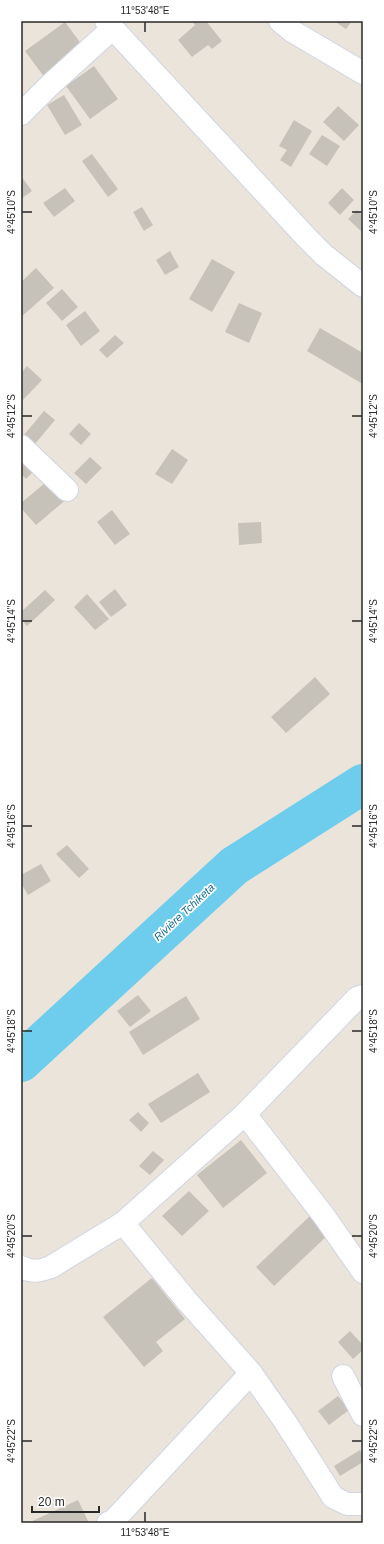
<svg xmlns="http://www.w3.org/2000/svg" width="384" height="1544" font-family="Helvetica,sans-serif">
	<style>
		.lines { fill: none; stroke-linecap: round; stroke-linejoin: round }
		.river { stroke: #6ecded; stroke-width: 40 }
		.building { fill: #c7c2b9 }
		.street-casing { stroke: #d0d4e2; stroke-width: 24 }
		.street { stroke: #fff; stroke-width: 22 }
		.ticks { fill: none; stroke: #292929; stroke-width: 1.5 }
		.labels { text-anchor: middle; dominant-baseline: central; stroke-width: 3.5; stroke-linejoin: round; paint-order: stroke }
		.water-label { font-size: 11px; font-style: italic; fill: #0e6a98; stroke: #fff }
		.neatline { fill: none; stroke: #292929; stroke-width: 1.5 }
		.ticks-label { font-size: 10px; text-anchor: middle; fill: #292929 }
	</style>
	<rect width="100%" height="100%" fill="#ebe4db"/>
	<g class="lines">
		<polyline class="river" points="21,1062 234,866 363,784"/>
	</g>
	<g class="building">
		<polygon points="192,21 206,21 222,41 212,49 208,45 192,57 178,40 195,25"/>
		<polygon points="334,21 352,21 346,29"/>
		<polygon points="65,22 85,49 45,78 25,51"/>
		<polygon points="94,66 118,99 90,119 66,86"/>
		<polygon points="64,95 82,125 65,135 47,105"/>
		<polygon points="338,106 359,125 344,141 323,122"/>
		<polygon points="294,120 312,131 291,167 280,160 287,150 279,146"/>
		<polygon points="322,135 340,146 327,166 309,154"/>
		<polygon points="92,154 118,189 108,197 82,161"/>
		<polygon points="21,176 32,191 21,199"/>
		<polygon points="65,188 75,201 54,217 43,203"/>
		<polygon points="342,188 354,200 340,215 328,203"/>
		<polygon points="142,207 153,225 144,231 133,212"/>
		<polygon points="357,210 363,216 363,233 348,219"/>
		<polygon points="170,251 179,267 165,275 156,260"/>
		<polygon points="212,259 235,272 212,312 189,299"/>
		<polygon points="36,268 54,288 21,317 21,282"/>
		<polygon points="62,289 78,307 62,321 46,303"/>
		<polygon points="239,303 262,313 249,343 225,332"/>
		<polygon points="85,311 100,331 81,346 66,325"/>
		<polygon points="320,328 363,353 363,380 361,383 307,351"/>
		<polygon points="115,335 124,343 107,358 99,350"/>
		<polygon points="27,366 42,380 22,401 21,373"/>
		<polygon points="44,411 55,420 34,445 23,436"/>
		<polygon points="79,423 91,434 81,445 69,434"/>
		<polygon points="172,449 188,460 172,484 155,474"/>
		<polygon points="90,457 102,468 86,484 74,473"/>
		<polygon points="21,459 34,471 26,479 21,474"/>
		<polygon points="51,478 68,498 36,525 21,508 21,503"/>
		<polygon points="112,510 130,534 115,545 97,522"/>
		<polygon points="261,522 262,543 239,545 238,523"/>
		<polygon points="115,589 127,605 111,617 99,602"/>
		<polygon points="45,590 55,600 27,626 21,619 21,612"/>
		<polygon points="87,594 109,619 95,630 74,607"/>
		<polygon points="315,677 330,694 286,733 271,717"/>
		<polygon points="67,845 89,869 79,878 56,854"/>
		<polygon points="41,864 51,881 28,895 21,883 21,875"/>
		<polygon points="138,995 151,1011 130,1027 117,1011"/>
		<polygon points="186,996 200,1019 143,1055 129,1032"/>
		<polygon points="198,1073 210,1092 161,1123 148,1104"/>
		<polygon points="138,1112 149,1123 141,1132 129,1120"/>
		<polygon points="241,1140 267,1173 223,1208 197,1175"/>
		<polygon points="153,1151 164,1160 150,1175 139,1166"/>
		<polygon points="189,1191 209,1211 182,1236 162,1216"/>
		<polygon points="311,1215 329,1234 274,1286 256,1267"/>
		<polygon points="152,1278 185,1319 156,1342 163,1351 144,1367 103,1317"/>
		<polygon points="350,1331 363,1345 363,1350 353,1359 338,1342"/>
		<polygon points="338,1396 349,1410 329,1425 318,1411"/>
		<polygon points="360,1450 363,1455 363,1462 340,1476 334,1466"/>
		<polygon points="78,1500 89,1523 28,1523"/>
	</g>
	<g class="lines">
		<g class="street-casing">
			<g id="street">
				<polyline points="106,21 306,237 324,255 363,286"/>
				<polyline points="280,21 292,31 363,73"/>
				<polyline points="21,114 50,85 113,28"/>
				<polyline points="21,446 67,490"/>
				<polyline points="245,1114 324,1216 363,1272"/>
				<polyline points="123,1223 187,1301 251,1373 286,1423 333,1497 347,1504 363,1504"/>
				<path d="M 21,1267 C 32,1273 40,1271 51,1267 L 123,1223 L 245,1114 L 357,998 L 363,996"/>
				<polyline points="343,1376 363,1415"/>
				<polyline points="108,1523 114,1520 129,1504 251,1373"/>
			</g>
		</g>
		<use href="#street" class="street"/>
	</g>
	<path class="ticks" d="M 145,22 L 145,32M 22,212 L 32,212M 352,212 L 362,212M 22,416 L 32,416M 352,416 L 362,416M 22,621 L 32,621M 352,621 L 362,621M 22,826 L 32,826M 352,826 L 362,826M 22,1031 L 32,1031M 352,1031 L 362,1031M 22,1236 L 32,1236M 352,1236 L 362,1236M 22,1441 L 32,1441M 352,1441 L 362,1441M 145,1512 L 145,1522"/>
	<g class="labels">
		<g class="water-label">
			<text transform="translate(184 912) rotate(-43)">Rivière Tchiketa</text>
		</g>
	</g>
	<rect width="384" height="1544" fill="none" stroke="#ffffff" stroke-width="44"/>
	<path d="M32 1506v6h67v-6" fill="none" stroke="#292929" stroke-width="2"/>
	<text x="38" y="1506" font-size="12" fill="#292929" stroke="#ffffff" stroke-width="3" paint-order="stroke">20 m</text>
	<rect x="22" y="22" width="340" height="1500" class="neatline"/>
	<g class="ticks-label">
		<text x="145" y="14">11°53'48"E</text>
		<text transform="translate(11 212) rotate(-90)" y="4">4°45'10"S</text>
		<text transform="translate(373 212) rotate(-90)" y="4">4°45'10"S</text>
		<text transform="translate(11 416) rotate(-90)" y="4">4°45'12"S</text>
		<text transform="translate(373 416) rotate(-90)" y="4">4°45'12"S</text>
		<text transform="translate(11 621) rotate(-90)" y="4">4°45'14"S</text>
		<text transform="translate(373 621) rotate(-90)" y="4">4°45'14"S</text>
		<text transform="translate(11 826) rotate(-90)" y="4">4°45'16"S</text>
		<text transform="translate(373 826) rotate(-90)" y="4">4°45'16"S</text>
		<text transform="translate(11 1031) rotate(-90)" y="4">4°45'18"S</text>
		<text transform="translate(373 1031) rotate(-90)" y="4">4°45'18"S</text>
		<text transform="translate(11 1236) rotate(-90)" y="4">4°45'20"S</text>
		<text transform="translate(373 1236) rotate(-90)" y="4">4°45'20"S</text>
		<text transform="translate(11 1441) rotate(-90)" y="4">4°45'22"S</text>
		<text transform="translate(373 1441) rotate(-90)" y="4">4°45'22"S</text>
		<text x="145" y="1536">11°53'48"E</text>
	</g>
</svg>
